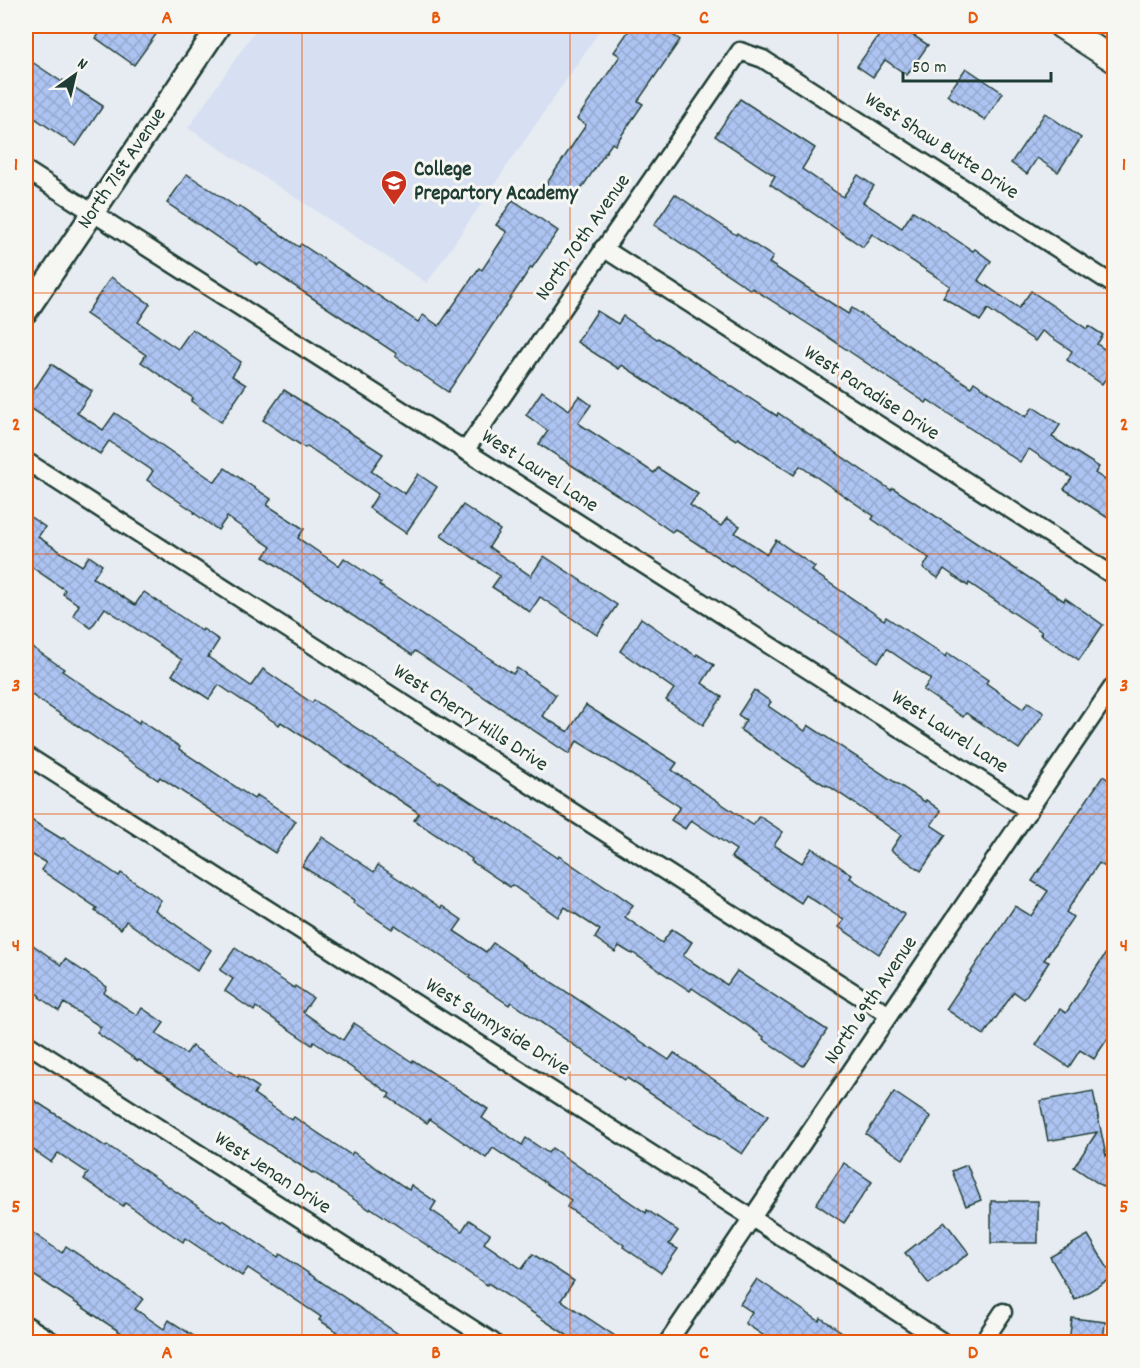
<svg xmlns="http://www.w3.org/2000/svg" width="1140" height="1368" font-family="Dekko,sans-serif">
	<style>
		.built { fill: #d6e0f2 }
		.building { fill: url(#building-cross-hatch); stroke: #1f3d34; stroke-width: 1.5 }
		.lines { fill: none; stroke-linecap: round; stroke-linejoin: round }
		.minor-casing { stroke: #1f3d34; stroke-width: 21 }
		.tertiary-casing { stroke: #1f3d34; stroke-width: 26 }
		.secondary-casing { stroke: #1f3d34; stroke-width: 28 }
		.minor { stroke: #f6f6f2; stroke-width: 16 }
		.tertiary { stroke: #f6f6f2; stroke-width: 21 }
		.secondary { stroke: #f6f6f2; stroke-width: 24 }
		.grid { fill: none; stroke: #e8590c; stroke-width: 1.5; stroke-opacity: 0.55 }
		.labels { text-anchor: middle; dominant-baseline: central; stroke-width: 6; stroke-linejoin: round; paint-order: stroke }
		.street-label { font-size: 21px; fill: #1f3d34; stroke: #f6f6f2 }
		.poi-label { font-size: 21px; font-weight: bold; fill: #1f3d34; stroke: #f6f6f2; text-anchor: start }
		.neatline { fill: none; stroke: #e8590c; stroke-width: 2 }
		.grid-label { font-size: 20px; text-anchor: middle; font-weight: bold; fill: #e8590c }
	</style>
	<defs>
		<pattern id="building-cross-hatch" width="8" height="8" patternUnits="userSpaceOnUse" patternTransform="scale(1.5)"><rect width="8" height="8" fill="#adc4f2"/><path d="M0 0l8 8M0 8l8-8" fill="none" stroke="#94a9d0"/></pattern>
	</defs>
	<rect width="100%" height="100%" fill="#e7ecf2"/>
	<filter id="ink" filterUnits="userSpaceOnUse"><feTurbulence type="fractalNoise" baseFrequency=".0167" numOctaves="2"/><feDisplacementMap in="SourceGraphic" scale="12" xChannelSelector="R" yChannelSelector="G"/><feConvolveMatrix kernelMatrix="1 2 1 2 8 2 1 2 1" color-interpolation-filters="sRGB"/></filter>
	<g filter="url(#ink)">
		<polygon class="built" points="258,26 603,26 427,283 188,128"/>
		<g class="building">
			<polygon points="105,26 162,26 134,65 96,38"/>
			<polygon points="632,26 660,26 680,40 638,101 643,104 615,145 612,143 571,204 545,186 586,125 577,119 620,56 614,52"/>
			<polygon points="886,26 899,26 928,45 907,75 885,60 873,77 857,66"/>
			<polygon points="26,58 62,82 63,80 103,106 76,146 26,112"/>
			<polygon points="966,68 1003,93 985,120 947,95"/>
			<polygon points="740,99 815,148 802,169 843,197 858,175 874,186 863,202 902,228 913,211 973,251 975,249 991,261 978,280 1019,308 1031,291 1087,329 1089,326 1103,335 1097,344 1114,356 1114,366 1102,384 1067,360 1072,351 1042,331 1035,341 988,309 980,321 943,297 950,286 872,234 863,247 770,184 775,176 715,136"/>
			<polygon points="1045,113 1081,138 1058,172 1037,158 1027,174 1011,163"/>
			<polygon points="187,174 238,208 239,206 299,247 301,244 418,322 423,315 439,326 479,268 482,270 507,232 496,225 513,200 558,231 532,268 531,267 448,392 395,356 397,354 317,301 260,263 258,265 167,203"/>
			<polygon points="675,194 736,235 737,233 773,257 769,263 848,314 852,308 971,387 974,382 1026,417 1033,407 1060,425 1052,437 1099,467 1095,473 1114,486 1114,522 1064,489 1072,478 1029,449 1020,462 928,400 926,403 819,331 752,288 751,290 654,225"/>
			<polygon points="111,277 150,304 138,322 178,349 192,329 241,362 232,376 246,385 221,422 191,401 193,398 141,362 146,355 86,314"/>
			<polygon points="597,311 618,324 623,316 657,339 658,338 777,416 778,413 891,490 893,488 1064,601 1065,598 1103,625 1079,660 1040,634 1042,632 969,583 968,586 944,569 938,578 923,568 929,558 872,519 874,516 800,466 794,475 738,438 736,440 622,365 619,369 577,342"/>
			<polygon points="51,364 92,391 77,413 103,430 115,413 215,482 225,468 271,499 267,505 304,529 298,538 339,566 344,558 381,583 379,585 513,674 517,668 556,695 542,716 568,732 586,705 677,763 672,770 753,825 759,816 783,832 774,845 802,863 812,848 852,875 850,878 905,915 879,954 839,927 844,920 806,895 801,903 731,857 736,850 691,820 685,829 671,820 680,807 635,777 577,741 569,754 415,651 412,655 264,557 271,547 227,517 218,530 194,513 195,512 147,480 153,471 109,441 100,454 26,405 26,402"/>
			<polygon points="284,390 383,454 371,471 405,494 418,474 437,487 406,533 369,508 378,494 307,446 305,448 263,420"/>
			<polygon points="542,391 569,410 579,396 591,405 578,423 654,473 658,468 698,494 690,505 721,526 727,518 740,526 735,533 767,554 776,540 815,567 812,571 884,620 886,617 946,657 948,653 988,680 986,683 1023,709 1028,702 1044,713 1019,749 966,713 963,717 923,690 931,679 887,649 878,662 732,565 731,566 675,529 672,532 633,505 539,444 548,431 526,415"/>
			<polygon points="463,505 500,530 489,547 531,576 544,556 617,605 597,635 540,597 530,612 492,587 500,576 441,536"/>
			<polygon points="26,514 45,527 38,537 82,566 89,556 102,565 93,578 135,605 144,592 202,631 203,629 219,640 208,657 251,686 263,669 312,703 314,700 439,783 440,781 499,820 500,819 558,858 559,856 608,889 609,888 633,905 625,917 662,943 672,929 692,942 683,956 727,985 737,971 827,1030 803,1066 763,1039 764,1037 692,988 690,991 633,953 632,954 619,946 615,952 595,938 600,930 565,907 558,917 512,885 510,887 471,861 472,859 414,820 419,813 281,722 279,725 219,685 209,699 172,675 182,660 105,608 91,628 73,615 79,605 63,594 65,590 26,563"/>
			<polygon points="641,618 696,656 697,654 714,665 702,683 722,697 703,725 666,700 674,689 620,651"/>
			<polygon points="26,643 64,669 62,671 139,723 140,720 180,747 179,749 254,799 257,795 296,821 275,853 160,777 158,780 26,691"/>
			<polygon points="754,690 771,702 768,706 805,731 808,725 925,802 926,800 941,811 931,825 946,835 921,871 891,850 901,835 827,785 826,786 740,730 746,720 738,715"/>
			<polygon points="1103,776 1114,784 1114,873 1099,863 1066,912 1073,917 1044,960 1049,962 1024,999 1014,992 984,1035 946,1009 1015,906 1031,916 1048,891 1032,881"/>
			<polygon points="26,817 62,839 63,838 119,876 121,873 161,900 155,910 211,950 197,971 126,921 121,929 95,911 97,908 41,870 46,863 26,851"/>
			<polygon points="322,837 374,872 378,865 441,908 442,906 462,920 454,931 486,952 493,943 669,1060 674,1053 768,1116 742,1154 627,1078 625,1080 511,1002 509,1005 469,978 470,976 395,925 392,929 353,903 354,900 302,866"/>
			<polygon points="26,940 61,965 65,959 107,987 104,993 137,1015 142,1008 164,1023 156,1034 186,1054 192,1046 238,1077 239,1075 258,1087 254,1094 292,1120 294,1117 351,1155 353,1152 409,1190 411,1185 436,1202 431,1210 462,1231 469,1220 490,1234 484,1243 522,1269 533,1254 574,1281 561,1300 624,1342 564,1342 568,1336 488,1283 487,1285 371,1208 370,1210 313,1172 312,1173 139,1060 138,1061 97,1033 101,1027 64,1003 59,1011 39,997 40,996 26,986"/>
			<polygon points="1114,941 1114,1029 1094,1059 1080,1050 1069,1067 1036,1045 1060,1009 1066,1013"/>
			<polygon points="235,948 294,988 295,986 313,998 303,1012 343,1040 354,1023 412,1062 413,1060 488,1109 482,1118 522,1145 526,1138 548,1153 552,1148 646,1213 647,1210 678,1231 669,1244 678,1249 661,1273 623,1247 624,1245 567,1207 571,1200 493,1148 486,1158 430,1119 427,1123 388,1097 390,1094 314,1042 312,1045 256,1007 254,1011 225,991 233,979 220,970"/>
			<polygon points="1093,1091 1106,1156 1114,1143 1114,1194 1074,1167 1097,1132 1048,1141 1040,1101"/>
			<polygon points="894,1092 931,1117 903,1159 866,1134"/>
			<polygon points="26,1095 106,1147 107,1145 221,1222 223,1220 278,1257 280,1254 410,1342 353,1342 319,1320 321,1317 248,1268 242,1276 185,1238 183,1242 125,1203 123,1206 84,1179 88,1173 58,1153 51,1162 26,1145"/>
			<polygon points="844,1163 872,1182 844,1223 816,1204"/>
			<polygon points="967,1165 981,1200 966,1206 952,1171"/>
			<rect x="991" y="1201" width="47" height="42"/>
			<polygon points="945,1222 969,1253 929,1284 905,1253"/>
			<polygon points="26,1228 62,1253 66,1246 143,1299 135,1309 164,1329 169,1320 203,1342 135,1342 26,1270"/>
			<polygon points="1088,1235 1113,1277 1075,1300 1050,1257"/>
			<polygon points="757,1279 819,1321 821,1318 857,1342 773,1342 745,1323 752,1312 740,1304"/>
			<polygon points="1072,1318 1105,1322 1103,1342 1069,1342"/>
		</g>
		<g class="lines">
			<g class="minor-casing">
				<g id="minor">
					<polyline points="26,170 1029,811"/>
					<polyline points="603,248 1114,576"/>
					<polyline points="465,451 740,51 763,59 1114,285"/>
					<polyline points="26,461 889,1015"/>
					<polyline points="26,755 752,1218 943,1342"/>
					<polyline points="26,1043 493,1342"/>
					<polyline points="26,1325 53,1342"/>
					<polyline points="668,1342 889,1015 1114,685"/>
					<polyline points="983,1342 1003,1312"/>
				</g>
			</g>
			<g class="tertiary-casing">
				<polyline id="tertiary" points="26,312 219,26"/>
			</g>
			<g class="secondary-casing">
				<polyline id="secondary" points="1061,26 1114,60"/>
			</g>
			<use href="#minor" class="minor"/>
			<use href="#tertiary" class="tertiary"/>
			<use href="#secondary" class="secondary"/>
		</g>
	</g>
	<path class="grid" d="M 302,26 L 302,1342M 570,26 L 570,1342M 838,26 L 838,1342M 26,293 L 1114,293M 26,554 L 1114,554M 26,814 L 1114,814M 26,1075 L 1114,1075"/>
	<defs>
		<g id="school-pin" transform="scale(1.35)"><path d="M0 17L-7.5 6A9.5 9.5 0 1 1 7.5 6Z" fill="#c8321e" stroke="#f6f6f2"/><path d="M0-5L7-2L0 1L-7-2ZM-4 1L0 2.5L4 1V4Q0 6-4 4Z" fill="#fff"/></g>
	</defs>
	<g fill-rule="evenodd">
		<use href="#school-pin" x="394" y="183"/>
	</g>
	<g class="labels">
		<g class="street-label">
			<text transform="translate(941 147) rotate(33)">West Shaw Butte Drive</text>
			<text transform="translate(123 169) rotate(-56)">North 71st Avenue</text>
			<text transform="translate(584 238) rotate(-55)">North 70th Avenue</text>
			<text transform="translate(871 394) rotate(33)">West Paradise Drive</text>
			<text transform="translate(539 472) rotate(33)">West Laurel Lane</text>
			<text transform="translate(470 719) rotate(33)">West Cherry Hills Drive</text>
			<text transform="translate(949 733) rotate(33)">West Laurel Lane</text>
			<text transform="translate(872 1001) rotate(-56)">North 69th Avenue</text>
			<text transform="translate(497 1028) rotate(32)">West Sunnyside Drive</text>
			<text transform="translate(272 1174) rotate(33)">West Jenan Drive</text>
		</g>
		<g class="poi-label">
			<text x="414" y="171">College<tspan x="414" dy="24">Prepartory Academy</tspan></text>
		</g>
	</g>
	<rect width="1140" height="1368" fill="none" stroke="#f6f6f2" stroke-width="66"/>
	<g transform="translate(75 75) rotate(34)" stroke="#f6f6f2" stroke-width="4.5" paint-order="stroke">
	<path d="M0-4.5L10 22L0 15L-10 22Z" fill="#1f3d34"/>
	<text y="-9" font-size="16" font-weight="bold" text-anchor="middle" fill="#1f3d34">N</text>
	</g>
	<path d="M903 72v9h148v-9" fill="none" stroke="#1f3d34" stroke-width="3"/>
	<text x="912" y="72" font-size="18" fill="#1f3d34" stroke="#f6f6f2" stroke-width="4.5" paint-order="stroke">50 m</text>
	<rect x="33" y="33" width="1074" height="1302" class="neatline"/>
	<g class="grid-label">
		<text x="167" y="23">A</text>
		<text x="436" y="23">B</text>
		<text x="704" y="23">C</text>
		<text x="973" y="23">D</text>
		<text x="16" y="170">1</text>
		<text x="1124" y="170">1</text>
		<text x="16" y="430">2</text>
		<text x="1124" y="430">2</text>
		<text x="16" y="691">3</text>
		<text x="1124" y="691">3</text>
		<text x="16" y="951">4</text>
		<text x="1124" y="951">4</text>
		<text x="16" y="1212">5</text>
		<text x="1124" y="1212">5</text>
		<text x="167" y="1358">A</text>
		<text x="436" y="1358">B</text>
		<text x="704" y="1358">C</text>
		<text x="973" y="1358">D</text>
	</g>
</svg>
